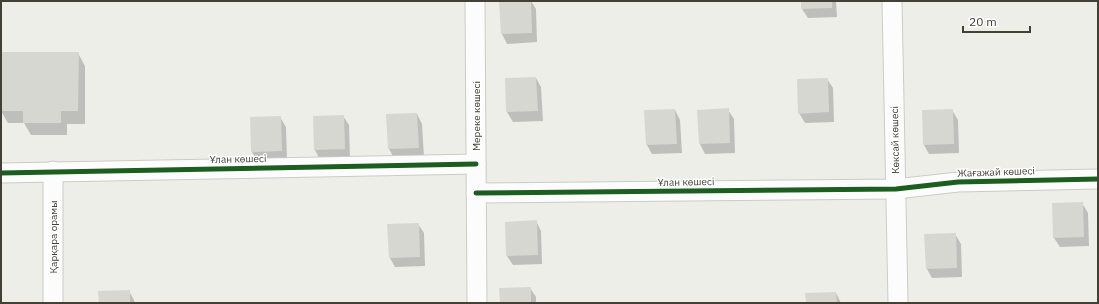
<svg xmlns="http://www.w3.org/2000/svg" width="1099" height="304" font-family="'IBM Plex Sans',sans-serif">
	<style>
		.shadow { fill: #0003 }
		.building { fill: #d7d7d1 }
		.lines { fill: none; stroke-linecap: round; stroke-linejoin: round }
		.street-casing { stroke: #cccbc6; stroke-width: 21 }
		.street { stroke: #fcfcfc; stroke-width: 19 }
		.cycleway-casing { stroke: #fff; stroke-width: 8 }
		.cycleway { stroke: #1b5e20; stroke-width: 5 }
		.labels { text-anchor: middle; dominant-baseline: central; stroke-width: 3; stroke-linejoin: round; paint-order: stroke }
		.street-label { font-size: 10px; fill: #434036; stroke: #fff }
	</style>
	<rect width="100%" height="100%" fill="#eeeee9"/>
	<g class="shadow">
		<polygon points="500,1 531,1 536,9 537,42 507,44 502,34"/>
		<polygon points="802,1 836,1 837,17 808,18 802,9"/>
		<polygon points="1,53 78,53 85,66 85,124 67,124 67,135 31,135 24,123 8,123 1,111"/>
		<polygon points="536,78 541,87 543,121 513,122 507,112 506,79"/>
		<polygon points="827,79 833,88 834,122 805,123 799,113"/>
		<polygon points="675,110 680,120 682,153 652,154 647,145"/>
		<polygon points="728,110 734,119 735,153 705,154 700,144 698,111"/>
		<polygon points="952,110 958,120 959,153 929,154 924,145"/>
		<polygon points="417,114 422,124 424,157 394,158 389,149"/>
		<polygon points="343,116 349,125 350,159 320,160 315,150 314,117"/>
		<polygon points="280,117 286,127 287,160 257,161 252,152"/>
		<polygon points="1082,203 1088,213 1089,246 1060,247 1054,238"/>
		<polygon points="536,221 541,231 542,264 513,265 507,256"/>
		<polygon points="418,224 424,233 425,266 395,267 390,258"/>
		<polygon points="955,234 961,244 962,277 932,278 927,269"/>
		<polygon points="530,288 536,297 536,303 501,303"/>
		<polygon points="129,291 134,300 135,303 100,303"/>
		<polygon points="836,293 841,303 807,303"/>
	</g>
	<g class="building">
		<polygon points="499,1 531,1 532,33 501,34"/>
		<polygon points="801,1 832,1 832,8 801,9"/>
		<polygon points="1,52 79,52 78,111 61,111 61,123 23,123 23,111 1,111"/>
		<polygon points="536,77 538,111 506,112 505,78"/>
		<polygon points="828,78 829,112 798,114 797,79"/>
		<polygon points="729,108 730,143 699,144 697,110"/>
		<polygon points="675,109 677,144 646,145 644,110"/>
		<polygon points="953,109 954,144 923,145 922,110"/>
		<polygon points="417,113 419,148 388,149 386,114"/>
		<polygon points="344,115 345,149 314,150 313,116"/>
		<polygon points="281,116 282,151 251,152 250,117"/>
		<polygon points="1083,202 1084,237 1053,238 1052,203"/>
		<polygon points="537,220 538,255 506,256 505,222"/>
		<polygon points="419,223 420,257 389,258 387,224"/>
		<polygon points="956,233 957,268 926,269 924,234"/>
		<polygon points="531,287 531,303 500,303 499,288"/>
		<polygon points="130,290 130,303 99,303 98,291"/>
		<polygon points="836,292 837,303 806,303 805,293"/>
	</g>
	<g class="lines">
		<g class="street-casing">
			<g id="street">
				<polyline points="475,1 477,303"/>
				<polyline points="892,1 898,303"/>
				<polyline points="53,171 53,303"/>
				<polyline points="1,173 476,164"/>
				<polyline points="476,193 896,189 958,182 1098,179"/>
			</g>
		</g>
		<use href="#street" class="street"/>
		<g class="cycleway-casing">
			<g id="cycleway">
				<polyline points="1,173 476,164"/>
				<polyline points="476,193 896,189 958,182 1098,179"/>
			</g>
		</g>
		<use href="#cycleway" class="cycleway"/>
	</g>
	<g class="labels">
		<g class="street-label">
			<text transform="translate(476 116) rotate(-90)">Мереке көшесі</text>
			<text transform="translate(895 140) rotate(-91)">Көксай көшесі</text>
			<text transform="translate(238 159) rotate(-1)">Ұлан көшесі</text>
			<text transform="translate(996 172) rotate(-2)">Жағажай көшесі</text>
			<text transform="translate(686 182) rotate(-1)">Ұлан көшесі</text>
			<text transform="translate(53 237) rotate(-90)">Қарқара орамы</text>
		</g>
	</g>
	<rect width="1099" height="304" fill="none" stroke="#434036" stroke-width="4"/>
	<path d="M963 26v6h67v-6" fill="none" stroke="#434036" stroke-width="2"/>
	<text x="969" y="26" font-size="12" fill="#434036" stroke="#ffffff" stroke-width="3" paint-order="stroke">20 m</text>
</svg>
